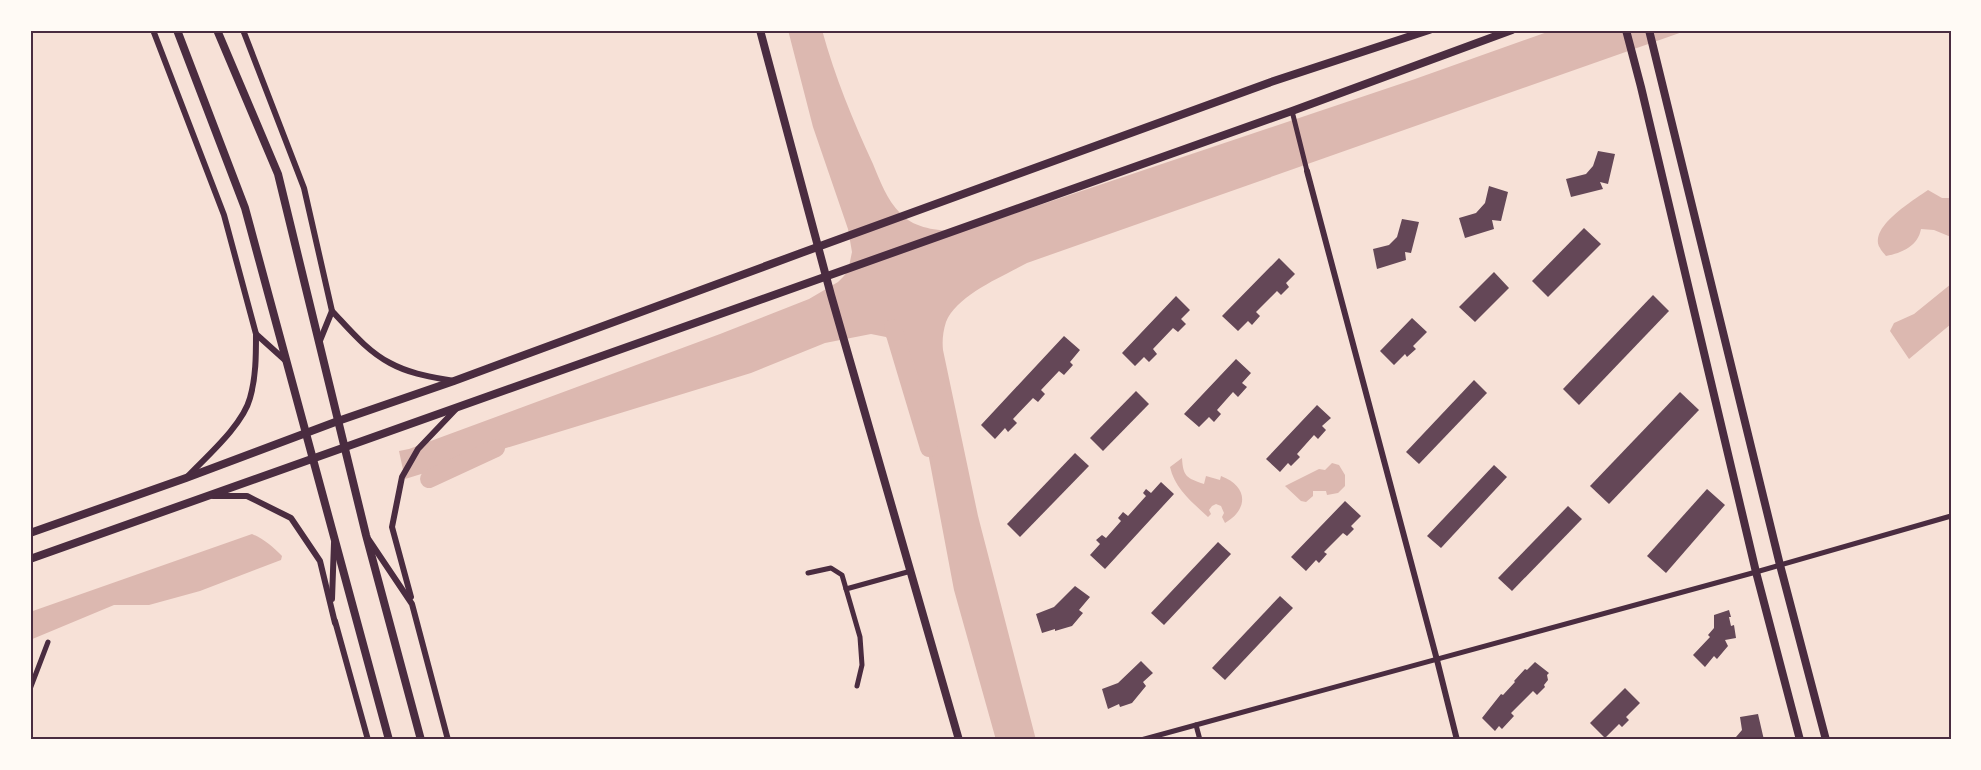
<svg xmlns="http://www.w3.org/2000/svg" width="1981" height="770" font-family="Lato,sans-serif">
	<style>
		.water { fill: #dcb8b0 }
		.lines { fill: none; stroke-linecap: round; stroke-linejoin: round }
		.river { stroke: #dcb8b0; stroke-width: 18 }
		.building { fill: #644757 }
		.minor { stroke: #4a2c40; stroke-width: 5 }
		.tertiary { stroke: #4a2c40; stroke-width: 6 }
		.secondary { stroke: #4a2c40; stroke-width: 8 }
		.primary { stroke: #4a2c40; stroke-width: 8 }
		.neatline { fill: none; stroke: #4a2c40; stroke-width: 2 }
	</style>
	<rect width="100%" height="100%" fill="#f7e1d7"/>
	<g class="water">
		<path d="M 788,30 L 822,30 C 835,77 853,121 873,164 C 880,181 887,200 900,213 C 915,230 944,232 965,230 L 1415,79 L 1553,30 L 1688,30 L 1027,263 C 1002,277 957,295 946,322 C 943,331 942,341 943,350 L 978,516 L 1036,740 L 996,740 L 954,590 L 913,373 L 903,352 L 886,337 L 871,334 L 825,343 L 751,373 L 405,479 L 399,451 L 409,449 L 720,334 L 809,299 L 838,282 L 843,277 L 848,271 L 852,252 L 848,229 L 813,127 Z"/>
		<path d="M 1928,190 L 1942,198 L 1951,198 L 1951,237 L 1934,230 L 1921,229 C 1918,246 1902,253 1886,256 C 1884,253 1881,251 1880,248 C 1868,227 1914,200 1928,190 Z"/>
		<polygon points="1951,284 1951,324 1909,359 1890,331 1894,323 1914,314"/>
		<path d="M 1182,458 C 1183,477 1187,478 1204,484 L 1206,476 L 1220,480 L 1221,476 C 1248,486 1249,509 1225,523 L 1222,517 L 1224,513 L 1221,506 L 1216,504 L 1212,506 L 1209,510 L 1211,514 L 1208,517 C 1192,502 1175,489 1170,467 Z"/>
		<polygon points="1332,463 1339,465 1345,475 1345,486 1338,493 1327,495 1326,491 1313,491 1313,496 1306,502 1301,501 1285,486 1319,469 1325,470"/>
		<path d="M 252,534 C 264,539 273,547 282,556 L 281,560 L 200,591 L 149,605 L 114,605 L 30,640 L 30,612 Z"/>
	</g>
	<g class="lines">
		<g class="river">
			<polyline points="893,328 929,448"/>
			<polyline points="429,479 496,448"/>
		</g>
	</g>
	<g class="building">
		<polygon points="1598,151 1615,154 1608,184 1600,182 1603,189 1571,197 1566,179 1586,174 1593,166"/>
		<polygon points="1489,186 1508,192 1501,221 1492,220 1494,229 1465,238 1459,218 1476,213 1485,203"/>
		<polygon points="1402,219 1419,222 1411,253 1405,252 1406,260 1377,269 1373,249 1389,245 1397,237"/>
		<polygon points="1584,228 1601,244 1548,297 1532,281"/>
		<polygon points="1279,258 1295,274 1286,283 1289,287 1281,295 1277,291 1256,312 1260,316 1252,325 1248,321 1238,331 1222,316"/>
		<polygon points="1494,272 1509,288 1475,322 1459,307"/>
		<polygon points="1653,295 1669,311 1579,405 1563,389"/>
		<polygon points="1176,296 1190,310 1181,319 1186,324 1178,332 1173,328 1153,349 1157,354 1149,362 1144,357 1135,366 1122,353"/>
		<polygon points="1412,318 1427,332 1413,346 1416,349 1407,357 1405,354 1394,365 1380,351"/>
		<polygon points="1064,336 1080,350 1070,362 1073,365 1064,375 1059,371 1041,390 1045,394 1038,402 1033,398 1013,419 1017,423 1008,432 1005,428 995,439 981,425"/>
		<polygon points="1236,359 1251,373 1242,383 1247,387 1238,397 1233,392 1217,410 1221,414 1214,422 1209,417 1199,427 1184,414"/>
		<polygon points="1474,380 1487,393 1419,464 1406,452"/>
		<polygon points="1136,391 1149,404 1103,451 1090,438"/>
		<polygon points="1680,392 1699,410 1609,504 1590,486"/>
		<polygon points="1317,405 1331,418 1322,426 1326,430 1318,439 1314,435 1297,454 1300,457 1291,466 1288,463 1280,472 1266,459"/>
		<polygon points="1075,453 1089,466 1020,537 1007,524"/>
		<polygon points="1494,465 1507,477 1441,548 1427,536"/>
		<polygon points="1161,482 1174,494 1105,569 1090,555 1100,544 1096,540 1102,535 1106,538 1121,521 1118,518 1123,512 1128,516 1146,496 1143,493 1146,489 1151,493"/>
		<polygon points="1707,489 1725,505 1666,573 1647,556"/>
		<polygon points="1345,501 1361,516 1351,526 1354,529 1347,536 1343,533 1324,552 1327,554 1319,563 1316,560 1306,571 1291,557"/>
		<polygon points="1568,506 1582,519 1512,591 1498,578"/>
		<polygon points="1218,542 1231,554 1164,625 1151,613"/>
		<polygon points="1075,586 1090,597 1079,610 1083,613 1072,626 1055,631 1055,629 1042,633 1036,614 1054,607"/>
		<polygon points="1280,596 1293,608 1225,680 1212,668"/>
		<polygon points="1729,610 1731,617 1729,617 1731,626 1734,625 1736,638 1725,640 1728,646 1717,659 1714,656 1705,667 1693,655 1710,637 1708,635 1714,628 1714,615"/>
		<polygon points="1141,661 1153,673 1143,682 1146,686 1132,703 1120,707 1119,704 1108,709 1102,689 1118,683"/>
		<polygon points="1535,662 1549,673 1547,675 1548,680 1544,685 1545,687 1537,695 1533,691 1511,713 1514,716 1502,729 1499,726 1495,731 1482,718 1501,694 1503,695 1515,682 1514,681 1525,669 1527,670"/>
		<polygon points="1625,688 1640,703 1626,717 1629,720 1622,727 1619,724 1605,738 1590,723"/>
		<polygon points="1758,714 1764,740 1738,740 1736,737 1742,730 1740,717"/>
	</g>
	<g class="lines">
		<g class="minor">
			<polyline points="1292,111 1307,171"/>
			<polyline points="808,573 831,568 842,575 860,637 862,665 857,686"/>
			<polyline points="846,589 911,571"/>
			<polyline points="30,689 48,642"/>
			<polyline points="1196,725 1200,740"/>
			<polyline points="1141,740 1756,572 1951,516"/>
		</g>
		<g class="tertiary">
			<polyline points="153,30 224,215 256,334 286,361"/>
			<polyline points="243,30 304,188 332,311 319,343"/>
			<polyline points="1307,171 1437,660 1457,740"/>
			<path d="M 332,311 C 350,330 367,351 390,363 C 410,374 432,377 453,381"/>
			<path d="M 187,477 C 206,457 243,425 250,398 C 256,377 256,356 256,334"/>
			<polyline points="213,496 247,496 291,518 320,561 335,623"/>
			<polyline points="369,540 412,604 448,740"/>
			<polyline points="411,597 392,527 402,477 418,449 457,408"/>
			<polyline points="332,599 334,543"/>
			<polyline points="335,621 368,740"/>
		</g>
		<g class="secondary">
			<polyline points="760,30 831,295 959,740"/>
			<polyline points="1626,30 1641,87 1756,572 1800,740"/>
			<polyline points="1649,30 1780,565 1826,740"/>
		</g>
		<g class="primary">
			<polyline points="177,30 245,208 389,740"/>
			<polyline points="217,30 278,174 366,535 421,740"/>
			<polyline points="30,533 186,478 338,421 454,381 801,253 1271,82 1429,30"/>
			<polyline points="30,559 1292,111 1512,30"/>
		</g>
	</g>
	<rect width="1981" height="770" fill="none" stroke="#fffaf5" stroke-width="63"/>
	<rect x="32" y="32" width="1918" height="706" class="neatline"/>
</svg>
